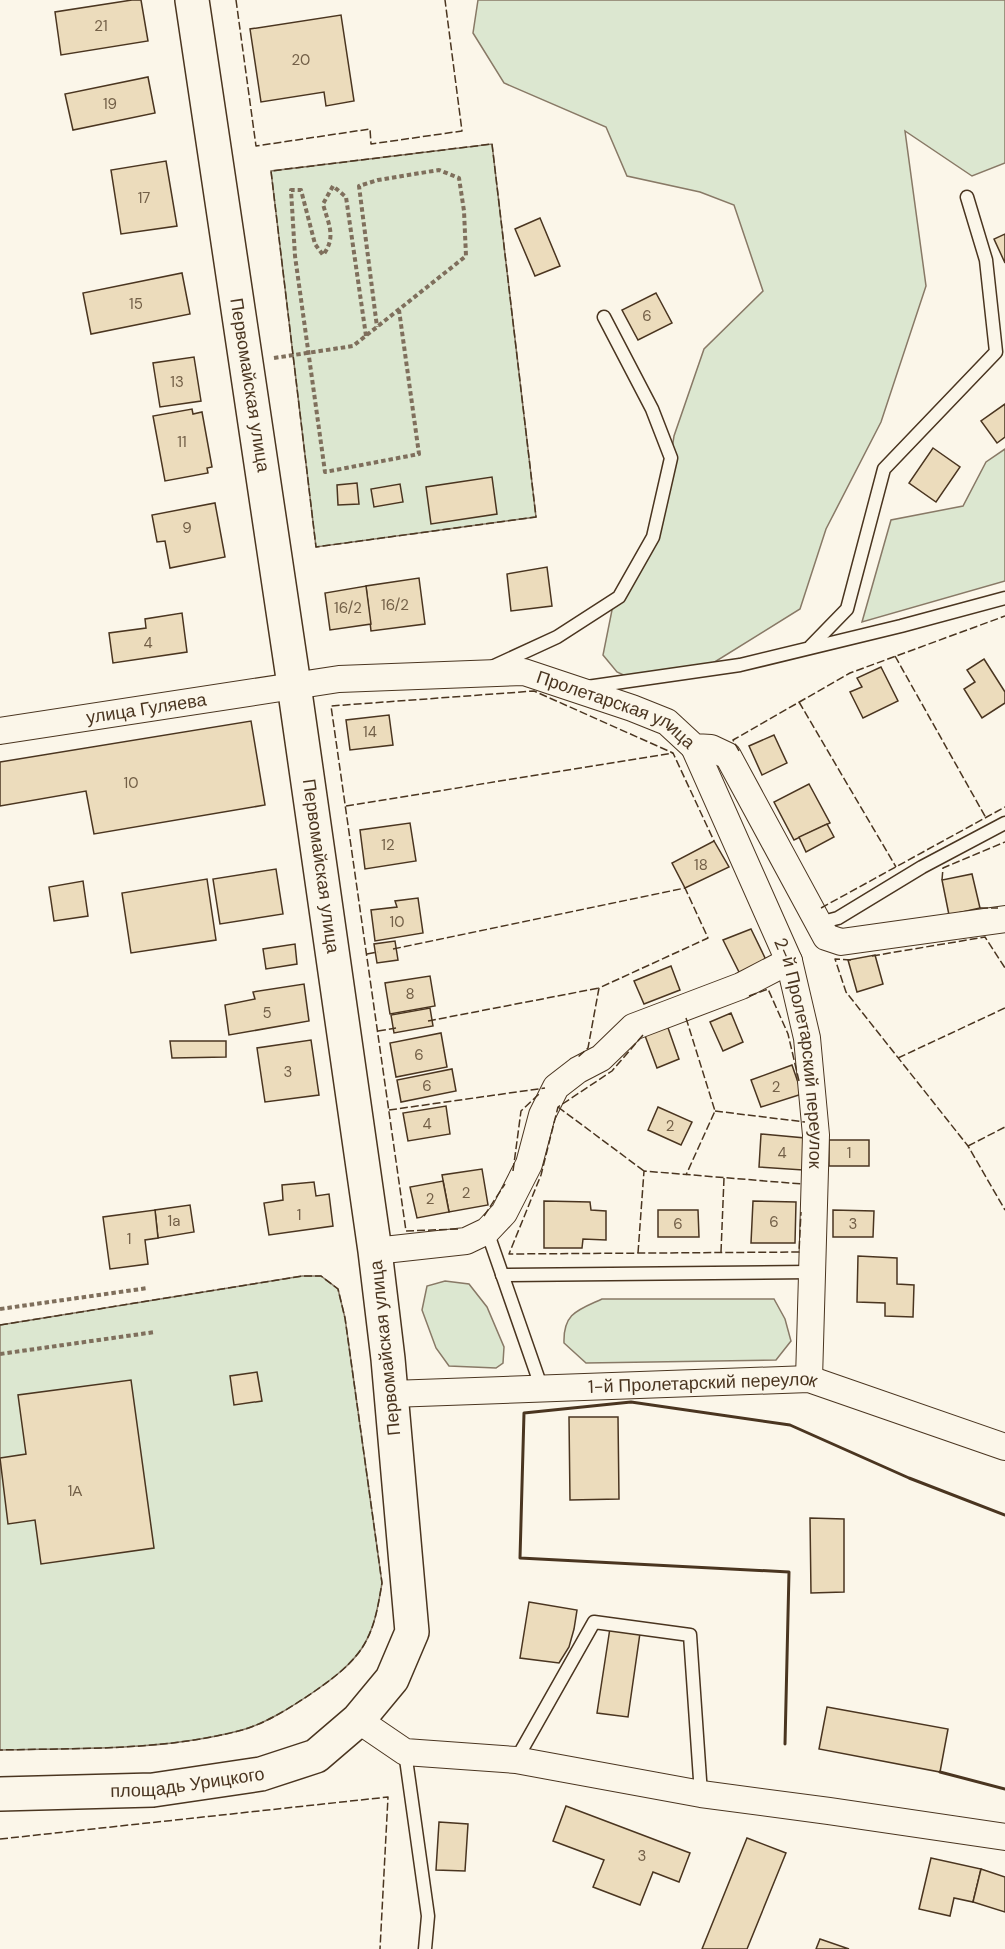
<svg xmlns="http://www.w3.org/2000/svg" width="1005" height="1949" font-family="'DM Sans',sans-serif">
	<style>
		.green { fill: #dce7d0; stroke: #887966; stroke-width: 1.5 }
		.building { fill: #ecdcbc; stroke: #4a3520; stroke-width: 1.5 }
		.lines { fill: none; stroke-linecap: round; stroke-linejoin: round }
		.lane-casing { stroke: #4a3520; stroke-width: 15 }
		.street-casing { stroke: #4a3520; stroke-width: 28 }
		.secondary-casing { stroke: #4a3520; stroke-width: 36 }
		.path { stroke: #7f6f5c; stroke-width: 4; stroke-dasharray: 4.5 3; stroke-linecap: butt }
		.lane { stroke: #fbf6e9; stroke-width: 12 }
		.street { stroke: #fbf6e9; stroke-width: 26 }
		.secondary { stroke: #fbf6e9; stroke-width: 33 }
		.fence { stroke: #4a3520; stroke-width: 1.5; stroke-dasharray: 8 3; stroke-linecap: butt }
		.wall { stroke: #4a3520; stroke-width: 3 }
		.labels { text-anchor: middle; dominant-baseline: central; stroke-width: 4.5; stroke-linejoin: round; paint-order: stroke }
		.number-label { font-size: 15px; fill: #725f47 }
		.street-label { font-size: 18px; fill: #4a3520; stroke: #fbf6e9 }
	</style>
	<rect width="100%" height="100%" fill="#fbf6e9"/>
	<g class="green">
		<polygon points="478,0 1005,0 1005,163 972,176 905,131 926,286 881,422 826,529 800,609 705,668 636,681 617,672 603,655 612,610 661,523 674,436 704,349 763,291 734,205 700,192 627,176 606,127 504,83 473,33"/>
		<polygon points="492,144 536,517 316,547 271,171"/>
		<polygon points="1005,449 1005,581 862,622 891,520 963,506 986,462"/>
		<path d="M 302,1276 L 321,1276 L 338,1289 L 345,1318 L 382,1583 C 378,1606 375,1628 362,1648 C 350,1666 332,1679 315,1691 C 293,1706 267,1723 242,1730 C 164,1751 80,1748 0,1750 L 0,1325 Z"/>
		<polygon points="445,1281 469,1284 487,1307 504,1347 503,1363 496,1368 449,1366 436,1348 422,1310 427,1286"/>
		<path d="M 602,1299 L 774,1299 L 785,1319 L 791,1341 L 776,1360 L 586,1363 L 564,1343 C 563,1313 578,1310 602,1299 Z"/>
	</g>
	<g class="building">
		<polygon points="132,0 141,0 148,41 61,55 55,12"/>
		<polygon points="341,15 354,101 326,106 324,92 261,102 250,29"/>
		<polygon points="148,77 155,113 73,130 65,94"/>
		<polygon points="166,161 177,226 121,234 111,170"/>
		<polygon points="540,218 560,266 535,276 515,229"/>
		<polygon points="1005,234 1005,263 994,239"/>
		<polygon points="182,273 190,314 91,334 83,293"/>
		<polygon points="656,293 672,323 638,340 622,310"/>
		<polygon points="194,357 201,401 160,407 153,363"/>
		<polygon points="1005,404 1005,437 997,443 981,421"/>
		<polygon points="192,409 193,414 202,412 212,467 207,468 208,473 165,481 153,416"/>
		<polygon points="933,448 960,467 936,502 909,483"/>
		<polygon points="492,477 497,514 431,524 426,487"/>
		<polygon points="357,483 359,504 338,505 337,485"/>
		<polygon points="400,484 403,502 374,507 371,489"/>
		<polygon points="215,503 225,557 170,568 165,541 157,542 152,515"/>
		<polygon points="547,567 552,606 511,611 507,574"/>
		<polygon points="419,578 425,624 371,631 366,586"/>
		<polygon points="366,586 371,624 330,630 325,593"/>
		<polygon points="182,613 187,652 113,663 109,633 146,628 145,619"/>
		<polygon points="984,659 1005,692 1005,703 982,718 964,689 975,682 967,670"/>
		<polygon points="881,667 898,701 863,718 850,692 862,687 857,678"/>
		<polygon points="389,715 393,745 350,750 346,720"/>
		<polygon points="251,721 265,805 94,834 86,791 0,806 0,762"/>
		<polygon points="774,735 787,763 762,775 749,746"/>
		<polygon points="809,784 830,823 794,840 774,802"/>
		<polygon points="410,823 416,861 365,869 360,830"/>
		<polygon points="827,824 834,837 806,852 799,837"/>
		<polygon points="714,841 729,867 685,888 672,863"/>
		<polygon points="276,869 283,914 220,924 213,879"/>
		<polygon points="972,874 980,908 949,915 942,880"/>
		<polygon points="207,879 216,940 131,953 122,893"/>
		<polygon points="83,881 88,916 54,921 49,887"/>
		<polygon points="418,898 423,933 375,941 371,910 397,907 395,901"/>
		<polygon points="751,929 767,962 740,974 723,940"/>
		<polygon points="395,941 398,960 377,963 374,944"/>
		<polygon points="295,944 297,964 266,969 263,949"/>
		<polygon points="875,955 883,984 857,992 848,960"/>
		<polygon points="671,966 680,990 644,1004 634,981"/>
		<polygon points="430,976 435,1006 390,1014 385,983"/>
		<polygon points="304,984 309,1021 229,1035 225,1005 255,999 253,992"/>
		<polygon points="430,1008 433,1026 394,1033 391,1015"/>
		<polygon points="731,1013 743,1042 723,1051 710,1022"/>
		<polygon points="667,1025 679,1059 657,1068 644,1033"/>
		<polygon points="441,1033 447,1067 396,1077 390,1043"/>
		<polygon points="311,1040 319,1095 265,1102 257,1048"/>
		<polygon points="170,1041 226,1041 226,1057 172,1058"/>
		<polygon points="792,1065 802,1094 761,1107 751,1080"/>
		<polygon points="452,1069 456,1091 401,1102 397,1080"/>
		<polygon points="446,1106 450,1134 408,1141 403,1113"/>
		<polygon points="658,1107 692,1122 681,1145 648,1130"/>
		<polygon points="761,1134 805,1138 803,1170 759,1167"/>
		<rect x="829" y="1140" width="40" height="26"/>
		<polygon points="482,1169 488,1205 449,1212 442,1175"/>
		<polygon points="443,1181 449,1212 417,1218 410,1187"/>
		<polygon points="314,1182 316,1196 329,1194 333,1226 269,1235 264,1203 283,1200 282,1185"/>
		<polygon points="544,1201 590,1202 591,1210 606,1211 606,1240 583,1239 582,1248 544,1248"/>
		<polygon points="753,1201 796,1202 795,1243 751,1243"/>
		<polygon points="190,1205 194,1232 158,1238 155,1210"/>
		<polygon points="155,1210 158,1238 145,1240 148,1264 110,1269 103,1217"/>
		<polygon points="658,1210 698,1210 699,1237 658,1237"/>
		<polygon points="833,1210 874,1211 873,1237 833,1237"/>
		<polygon points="858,1256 897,1258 897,1284 914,1285 913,1317 885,1316 885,1303 857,1302"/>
		<polygon points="257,1372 262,1401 234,1405 230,1376"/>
		<polygon points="131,1380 154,1548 41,1564 35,1520 8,1524 0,1458 26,1454 18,1395"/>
		<polygon points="569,1417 618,1417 619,1499 570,1500"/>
		<polygon points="810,1518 844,1519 844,1592 811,1593"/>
		<polygon points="529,1602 577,1610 574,1629 569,1647 559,1663 520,1658"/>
		<polygon points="610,1628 640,1633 628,1717 597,1713"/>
		<polygon points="827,1707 948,1729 940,1772 819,1749"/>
		<polygon points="566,1806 690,1853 679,1882 653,1872 640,1905 593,1887 604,1860 553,1841"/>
		<polygon points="439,1822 468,1824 465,1871 436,1870"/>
		<polygon points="747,1838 786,1853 747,1949 702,1949"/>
		<polygon points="931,1858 981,1869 973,1902 954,1898 950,1916 919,1909"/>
		<polygon points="981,1869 1005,1877 1005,1912 973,1902"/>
		<polygon points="820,1939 849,1949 816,1949"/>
	</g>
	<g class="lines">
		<g class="lane-casing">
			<g id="lane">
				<polyline points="811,646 847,609 884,469 996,352 986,260 967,197"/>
				<polyline points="494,666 557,637 619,597 653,537 671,458 652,409 604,317"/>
				<polyline points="587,687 740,665 901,626 1005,598"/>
				<polyline points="819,923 838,918 922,867 1005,823"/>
				<polyline points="487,1231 542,1389"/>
				<polyline points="502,1275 811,1272"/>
				<polyline points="405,1752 428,1916 425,1949"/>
				<polyline points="516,1760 594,1622 690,1635 701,1794"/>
			</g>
		</g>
		<g class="street-casing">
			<g id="street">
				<path id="s1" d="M 0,731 L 339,679 L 524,672 L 632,708 L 667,722 L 694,747 L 711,748 L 728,756 L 826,937 L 841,942 L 1005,919"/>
				<path id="s2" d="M 694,747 L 789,961 L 807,1038 L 816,1135 L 809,1379"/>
				<polyline points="375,1251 466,1241 487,1231 504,1213 529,1164 542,1115 556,1087 578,1070 601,1058 633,1027 741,986 789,961"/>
				<path id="s3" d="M 391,1394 L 809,1379 L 1005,1447"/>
				<polyline points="358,1720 405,1752 516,1760 701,1794 829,1811 1005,1837"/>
			</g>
		</g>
		<g class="secondary-casing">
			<g id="secondary">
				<path id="s4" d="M 0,1794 L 153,1790 L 261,1774 L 316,1756 L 358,1720 L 392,1679 L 412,1632 L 388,1359 L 375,1251 L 294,685 L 192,0"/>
			</g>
		</g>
		<g class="path">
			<path d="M 366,336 L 346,197 L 333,186 L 323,204 C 328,223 337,237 323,255 L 315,244 L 301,190 L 291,190 L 295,256 L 325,472 L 419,454 L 399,310"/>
			<polyline points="274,358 353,346 466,256 464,211 459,178 439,170 378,180 359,186 377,327"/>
			<polyline points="0,1309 148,1288"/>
			<polyline points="0,1354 155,1332"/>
		</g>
		<use href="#lane" class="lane"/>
		<use href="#street" class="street"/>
		<use href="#secondary" class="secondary"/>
		<g class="fence">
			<polyline points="236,0 256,146 370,129 371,144 462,131 445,0"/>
			<polygon points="492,144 536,517 316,547 271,171"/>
			<polyline points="895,656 986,818"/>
			<polyline points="799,702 896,867"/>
			<polyline points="739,751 733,740 850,673 1005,616"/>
			<polyline points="346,806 673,753"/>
			<polyline points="942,880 943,868 1005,842"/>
			<polyline points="821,908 1005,807"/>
			<polyline points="980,908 998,908"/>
			<polyline points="393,949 685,888 708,938 599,988 588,1048 577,1058"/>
			<polyline points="367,954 378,952"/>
			<polyline points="872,956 985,937 1005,968"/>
			<polyline points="851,960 835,959 846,992 968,1146 1005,1210"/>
			<polyline points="749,996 768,989 788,1034 799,1081"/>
			<polyline points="686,1018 715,1111 686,1175"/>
			<polyline points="428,1021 599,988"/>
			<polyline points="378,1031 396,1028"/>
			<polyline points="643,1035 612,1071 558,1107 541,1175 509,1254 799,1252 801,1212"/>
			<polyline points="898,1058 1005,1008"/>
			<polyline points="558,1107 644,1171"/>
			<polyline points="389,1110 545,1088"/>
			<polyline points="715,1111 805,1122"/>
			<polyline points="968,1146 1005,1127"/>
			<polyline points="513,1171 521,1111 540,1093"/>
			<polyline points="484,1216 505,1184"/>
			<polyline points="458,1229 406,1231 331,706 534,691 673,753 714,841"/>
			<polyline points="721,1252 724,1178"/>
			<polyline points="638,1253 644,1171 802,1184"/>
			<path d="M 0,1325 L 302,1276 L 321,1276 L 338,1289 L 345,1318 L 382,1583 C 378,1606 375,1628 362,1648 C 350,1666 332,1679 315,1691 C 293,1706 267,1723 242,1730 C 164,1751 80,1748 0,1750"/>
			<polyline points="0,1839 388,1797 380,1949"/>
		</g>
		<g class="wall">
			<polyline points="785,1744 789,1572 520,1558 524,1413 631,1402 790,1425 909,1478 1005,1515"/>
			<polyline points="940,1772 1005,1789"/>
		</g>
	</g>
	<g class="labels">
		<g class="number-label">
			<text x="101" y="26">21</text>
			<text x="301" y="60">20</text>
			<text x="110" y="104">19</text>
			<text x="144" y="198">17</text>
			<text x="136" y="304">15</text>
			<text x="647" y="316">6</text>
			<text x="177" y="382">13</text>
			<text x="182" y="442">11</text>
			<text x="187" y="528">9</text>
			<text x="395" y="605">16/2</text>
			<text x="348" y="608">16/2</text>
			<text x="148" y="643">4</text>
			<text x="370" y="732">14</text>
			<text x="131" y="783">10</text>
			<text x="388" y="845">12</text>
			<text x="701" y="865">18</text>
			<text x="397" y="922">10</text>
			<text x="410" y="994">8</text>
			<text x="267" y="1013">5</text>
			<text x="419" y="1055">6</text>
			<text x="288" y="1072">3</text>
			<text x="427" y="1086">6</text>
			<text x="776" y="1087">2</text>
			<text x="427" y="1124">4</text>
			<text x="670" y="1126">2</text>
			<text x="782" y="1153">4</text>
			<text x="849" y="1153">1</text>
			<text x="466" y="1193">2</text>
			<text x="430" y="1199">2</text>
			<text x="299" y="1215">1</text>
			<text x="174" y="1221">1a</text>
			<text x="774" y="1222">6</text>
			<text x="678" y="1224">6</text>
			<text x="853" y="1224">3</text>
			<text x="129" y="1239">1</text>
			<text x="75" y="1491">1А</text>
			<text x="642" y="1856">3</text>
		</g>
		<g class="street-label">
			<text transform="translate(250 385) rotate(81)">Первомайская улица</text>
			<text stroke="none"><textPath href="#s1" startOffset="148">улица Гуляева</textPath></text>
			<text stroke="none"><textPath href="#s1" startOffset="628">Пролетарская улица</textPath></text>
			<text transform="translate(321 866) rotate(82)">Первомайская улица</text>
			<text stroke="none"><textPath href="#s2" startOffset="327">2-й Пролетарский переулок</textPath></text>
			<text transform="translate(385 1348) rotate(-96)">Первомайская улица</text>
			<text stroke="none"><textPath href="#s3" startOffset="312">1-й Пролетарский переулок</textPath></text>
			<text stroke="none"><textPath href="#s4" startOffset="188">площадь Урицкого</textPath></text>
		</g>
	</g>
</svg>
